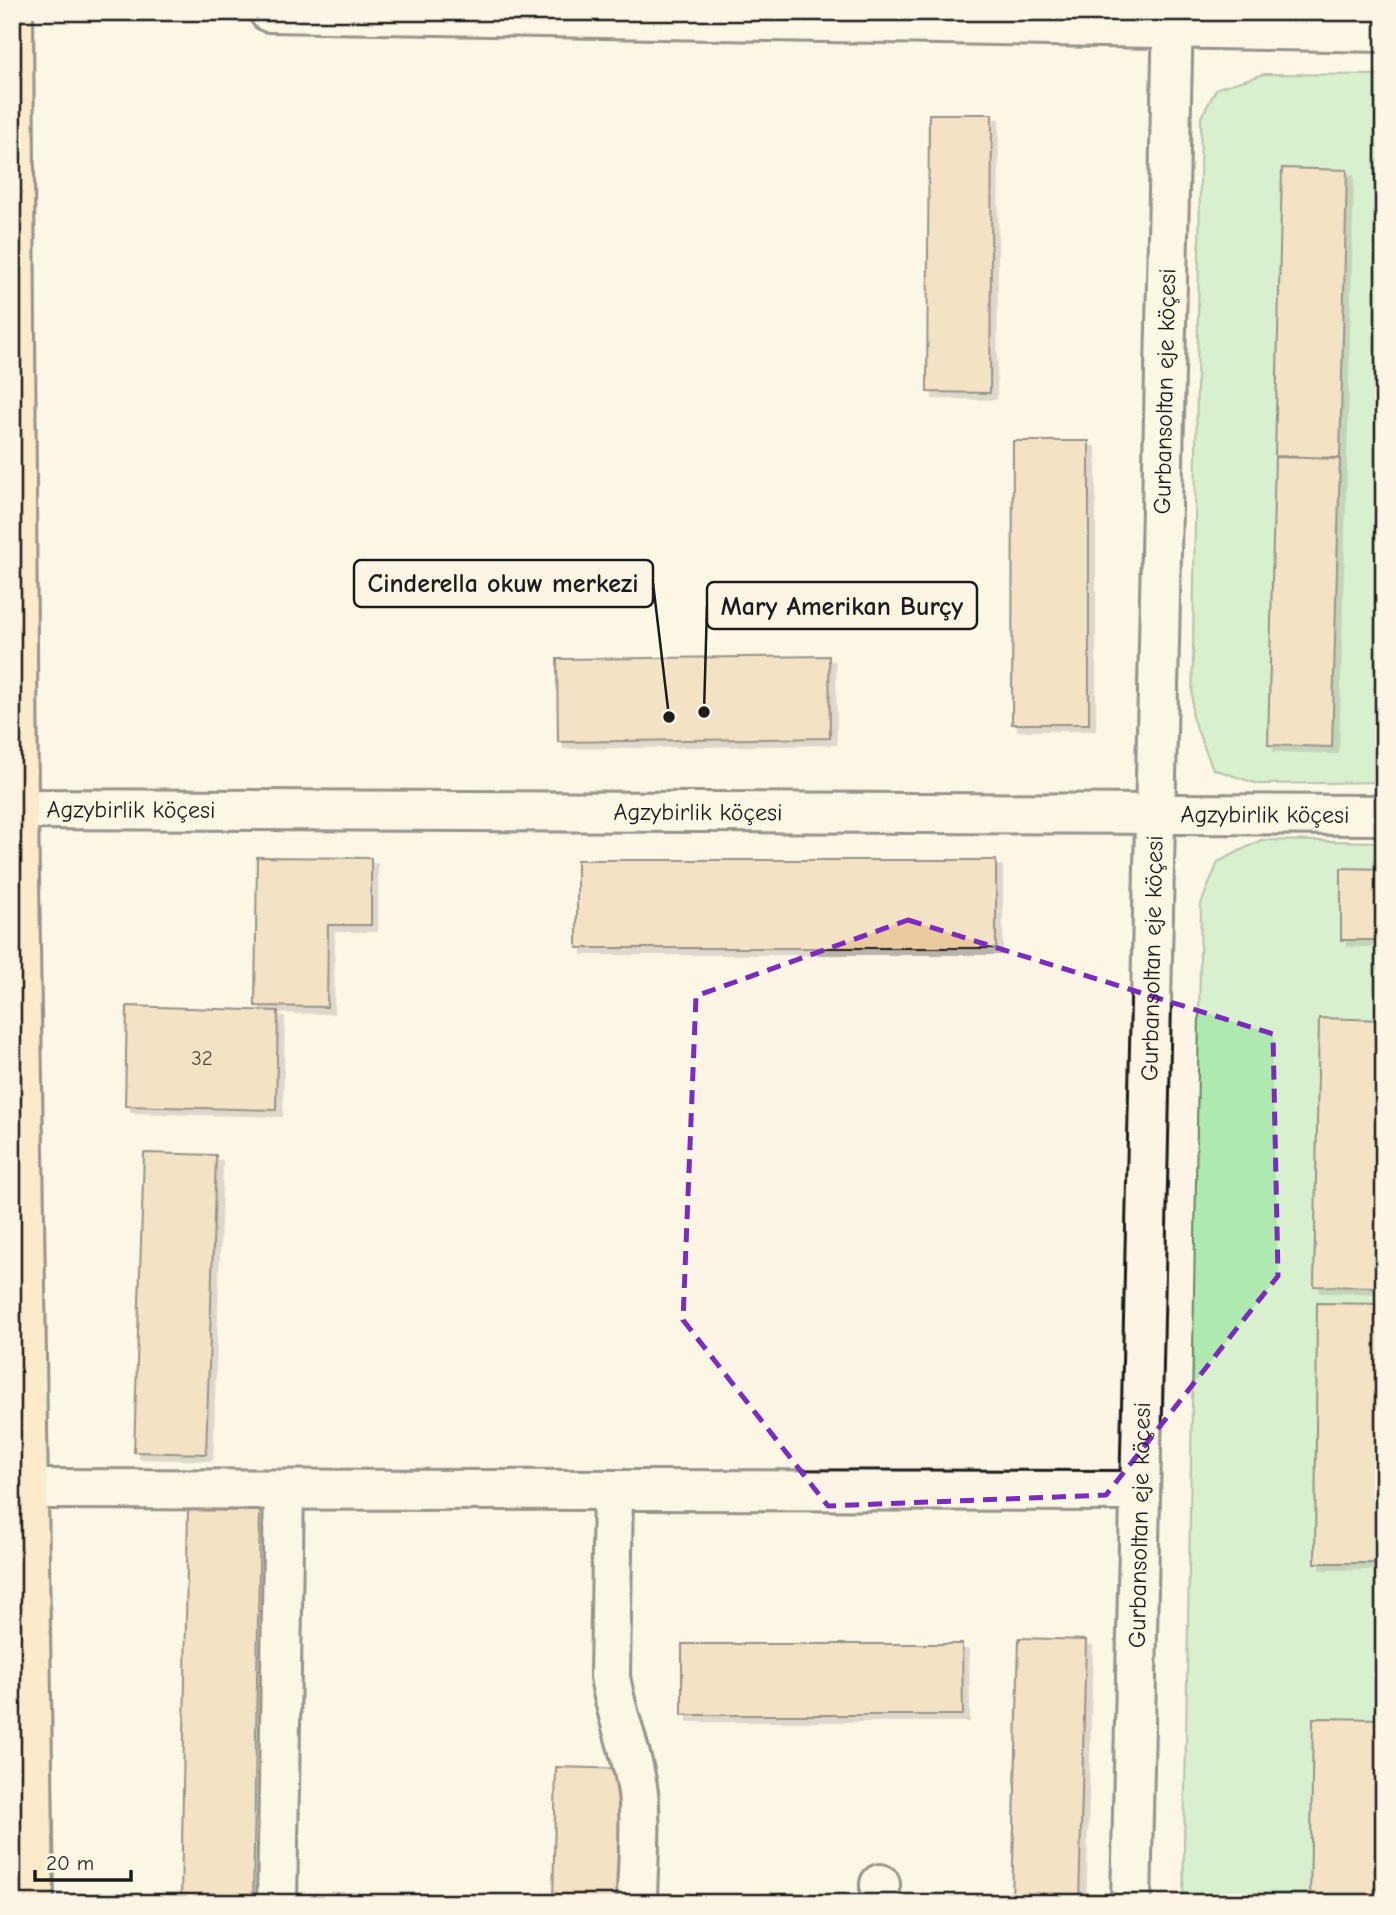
<svg xmlns="http://www.w3.org/2000/svg" width="1396" height="1915" font-family="'Comic Neue',sans-serif">
	<style>
		.green { fill: #aee9af; stroke: #658266; stroke-width: 2 }
		.building { fill: #ebcb9d; stroke: #1c1c1c; stroke-width: 2; filter: url(#shadow) }
		.lines { fill: none; stroke-linecap: round; stroke-linejoin: round }
		.minor-casing { stroke: #1c1c1c; stroke-width: 44 }
		.secondary-casing { stroke: #1c1c1c; stroke-width: 44 }
		.primary-casing { stroke: #1c1c1c; stroke-width: 44 }
		.minor { stroke: #fcf5e5; stroke-width: 38 }
		.secondary { stroke: #fcf5e5; stroke-width: 38 }
		.primary { stroke: #faddab; stroke-width: 38 }
		.marked { fill: none; stroke: #7b2cbf; stroke-width: 5; stroke-dasharray: 14 9; stroke-linejoin: round }
		.labels { text-anchor: middle; dominant-baseline: central; stroke-width: 7; stroke-linejoin: round; paint-order: stroke }
		.number-label { font-size: 21px; fill: #50483c }
		.street-label { font-size: 24px; fill: #1c1c1c; stroke: #fcf5e5 }
		.leader { fill: none; stroke: #1c1c1c; stroke-width: 2.5 }
		.callout-dot { fill: #1c1c1c; stroke: #fcf5e5; stroke-width: 2.5 }
		.callout { fill: #fcf5e5; stroke: #1c1c1c; stroke-width: 2.5 }
		.callout-label { font-size: 26px; text-anchor: middle; font-weight: bold; fill: #1c1c1c }
	</style>
	<defs>
		<filter id="shadow"><feDropShadow dx="6" dy="6" stdDeviation="0" flood-color="#0004"/></filter>
	</defs>
	<rect width="100%" height="100%" fill="#fcf5e5"/>
	<filter id="ink" filterUnits="userSpaceOnUse"><feTurbulence type="fractalNoise" baseFrequency=".0143" numOctaves="2"/><feDisplacementMap in="SourceGraphic" scale="14" xChannelSelector="R" yChannelSelector="G"/><feConvolveMatrix kernelMatrix="1 2 1 2 8 2 1 2 1" color-interpolation-filters="sRGB"/></filter>
	<g filter="url(#ink)">
		<g class="green">
			<polygon points="1265,74 1384,75 1384,782 1258,784 1213,769 1192,717 1201,117 1217,88"/>
			<polygon points="1261,840 1384,842 1384,1903 1183,1903 1201,904 1218,862"/>
		</g>
		<g class="building">
			<polygon points="929,114 992,114 990,393 927,392"/>
			<polygon points="1282,168 1347,170 1340,458 1275,456"/>
			<polygon points="1013,441 1089,441 1089,724 1012,724"/>
			<polygon points="1275,457 1340,459 1332,747 1268,745"/>
			<polygon points="829,656 830,738 558,742 557,659"/>
			<polygon points="257,857 371,858 371,925 328,925 327,1007 255,1006"/>
			<rect x="577" y="860" width="419" height="88"/>
			<polygon points="1341,868 1384,869 1384,940 1341,940"/>
			<polygon points="127,1006 278,1011 276,1110 125,1106"/>
			<polygon points="1319,1018 1384,1020 1381,1287 1314,1286"/>
			<polygon points="144,1153 216,1155 206,1454 134,1452"/>
			<polygon points="1317,1303 1383,1304 1382,1563 1315,1563"/>
			<polygon points="188,1510 260,1511 253,1903 181,1903"/>
			<polygon points="1019,1638 1086,1640 1079,1903 1012,1903"/>
			<polygon points="682,1644 962,1644 963,1715 682,1715"/>
			<polygon points="1313,1718 1384,1719 1382,1903 1310,1903"/>
			<polygon points="556,1767 626,1769 624,1903 553,1903"/>
		</g>
		<g class="lines">
			<g class="minor-casing">
				<g id="minor">
					<path id="s1" d="M 12,809 L 1384,815"/>
					<polyline points="28,1489 1139,1491"/>
					<path d="M 613,1490 L 610,1676 C 616,1716 633,1753 638,1793 C 642,1825 637,1870 637,1903"/>
					<polyline points="277,1903 284,1490"/>
					<polyline points="880,1903 880,1884"/>
					<path id="s2" d="M 1131,1903 L 1173,12"/>
				</g>
			</g>
			<g class="secondary-casing">
				<polyline id="secondary" points="269,12 1384,32"/>
			</g>
			<g class="primary-casing">
				<polyline id="primary" points="13,12 18,809 34,1903"/>
			</g>
			<use href="#minor" class="minor"/>
			<use href="#secondary" class="secondary"/>
			<use href="#primary" class="primary"/>
		</g>
	</g>
	<path d="M0 0H1396V1915H0ZM 908,920 L 1273,1034 L 1278,1276 L 1106,1495 L 828,1506 L 683,1320 L 696,996 Z" fill="#fcf5e5" fill-opacity=".55" fill-rule="evenodd"/>
	<path class="marked" d="M 908,920 L 1273,1034 L 1278,1276 L 1106,1495 L 828,1506 L 683,1320 L 696,996 Z"/>
	<g class="labels">
		<g class="number-label">
			<text x="202" y="1058">32</text>
		</g>
		<g class="street-label">
			<text stroke="none"><textPath href="#s2" startOffset="1512">Gurbansoltan eje köçesi</textPath></text>
			<text stroke="none"><textPath href="#s1" startOffset="119">Agzybirlik köçesi</textPath></text>
			<text stroke="none"><textPath href="#s1" startOffset="686">Agzybirlik köçesi</textPath></text>
			<text stroke="none"><textPath href="#s1" startOffset="1253">Agzybirlik köçesi</textPath></text>
			<text stroke="none"><textPath href="#s2" startOffset="945">Gurbansoltan eje köçesi</textPath></text>
			<text stroke="none"><textPath href="#s2" startOffset="378">Gurbansoltan eje köçesi</textPath></text>
		</g>
	</g>
	<path class="leader" d="M669 717L653 583M704 712L707 606"/>
	<g class="callout-dot">
		<circle cx="669" cy="717" r="7"/>
		<circle cx="704" cy="712" r="7"/>
	</g>
	<g class="callout">
		<rect x="354" y="560" width="299" height="47" rx="7"/>
		<rect x="707" y="582" width="270" height="47" rx="7"/>
	</g>
	<g class="callout-label">
		<text x="503" y="592">Cinderella okuw merkezi</text>
		<text x="842" y="615">Mary Amerikan Burçy</text>
	</g>
	<rect width="1396" height="1915" fill="none" stroke="#fcf5e5" stroke-width="42"/>
	<rect x="21" y="21" width="1354" height="1873" fill="none" stroke="#1c1c1c" stroke-width="2.5" filter="url(#ink)"/>
	<path d="M35 1870v10h96v-10" fill="none" stroke="#1c1c1c" stroke-width="3.5"/>
	<text x="46" y="1870" font-size="21" fill="#1c1c1c" stroke="#fcf5e5" stroke-width="5" paint-order="stroke">20 m</text>
</svg>
